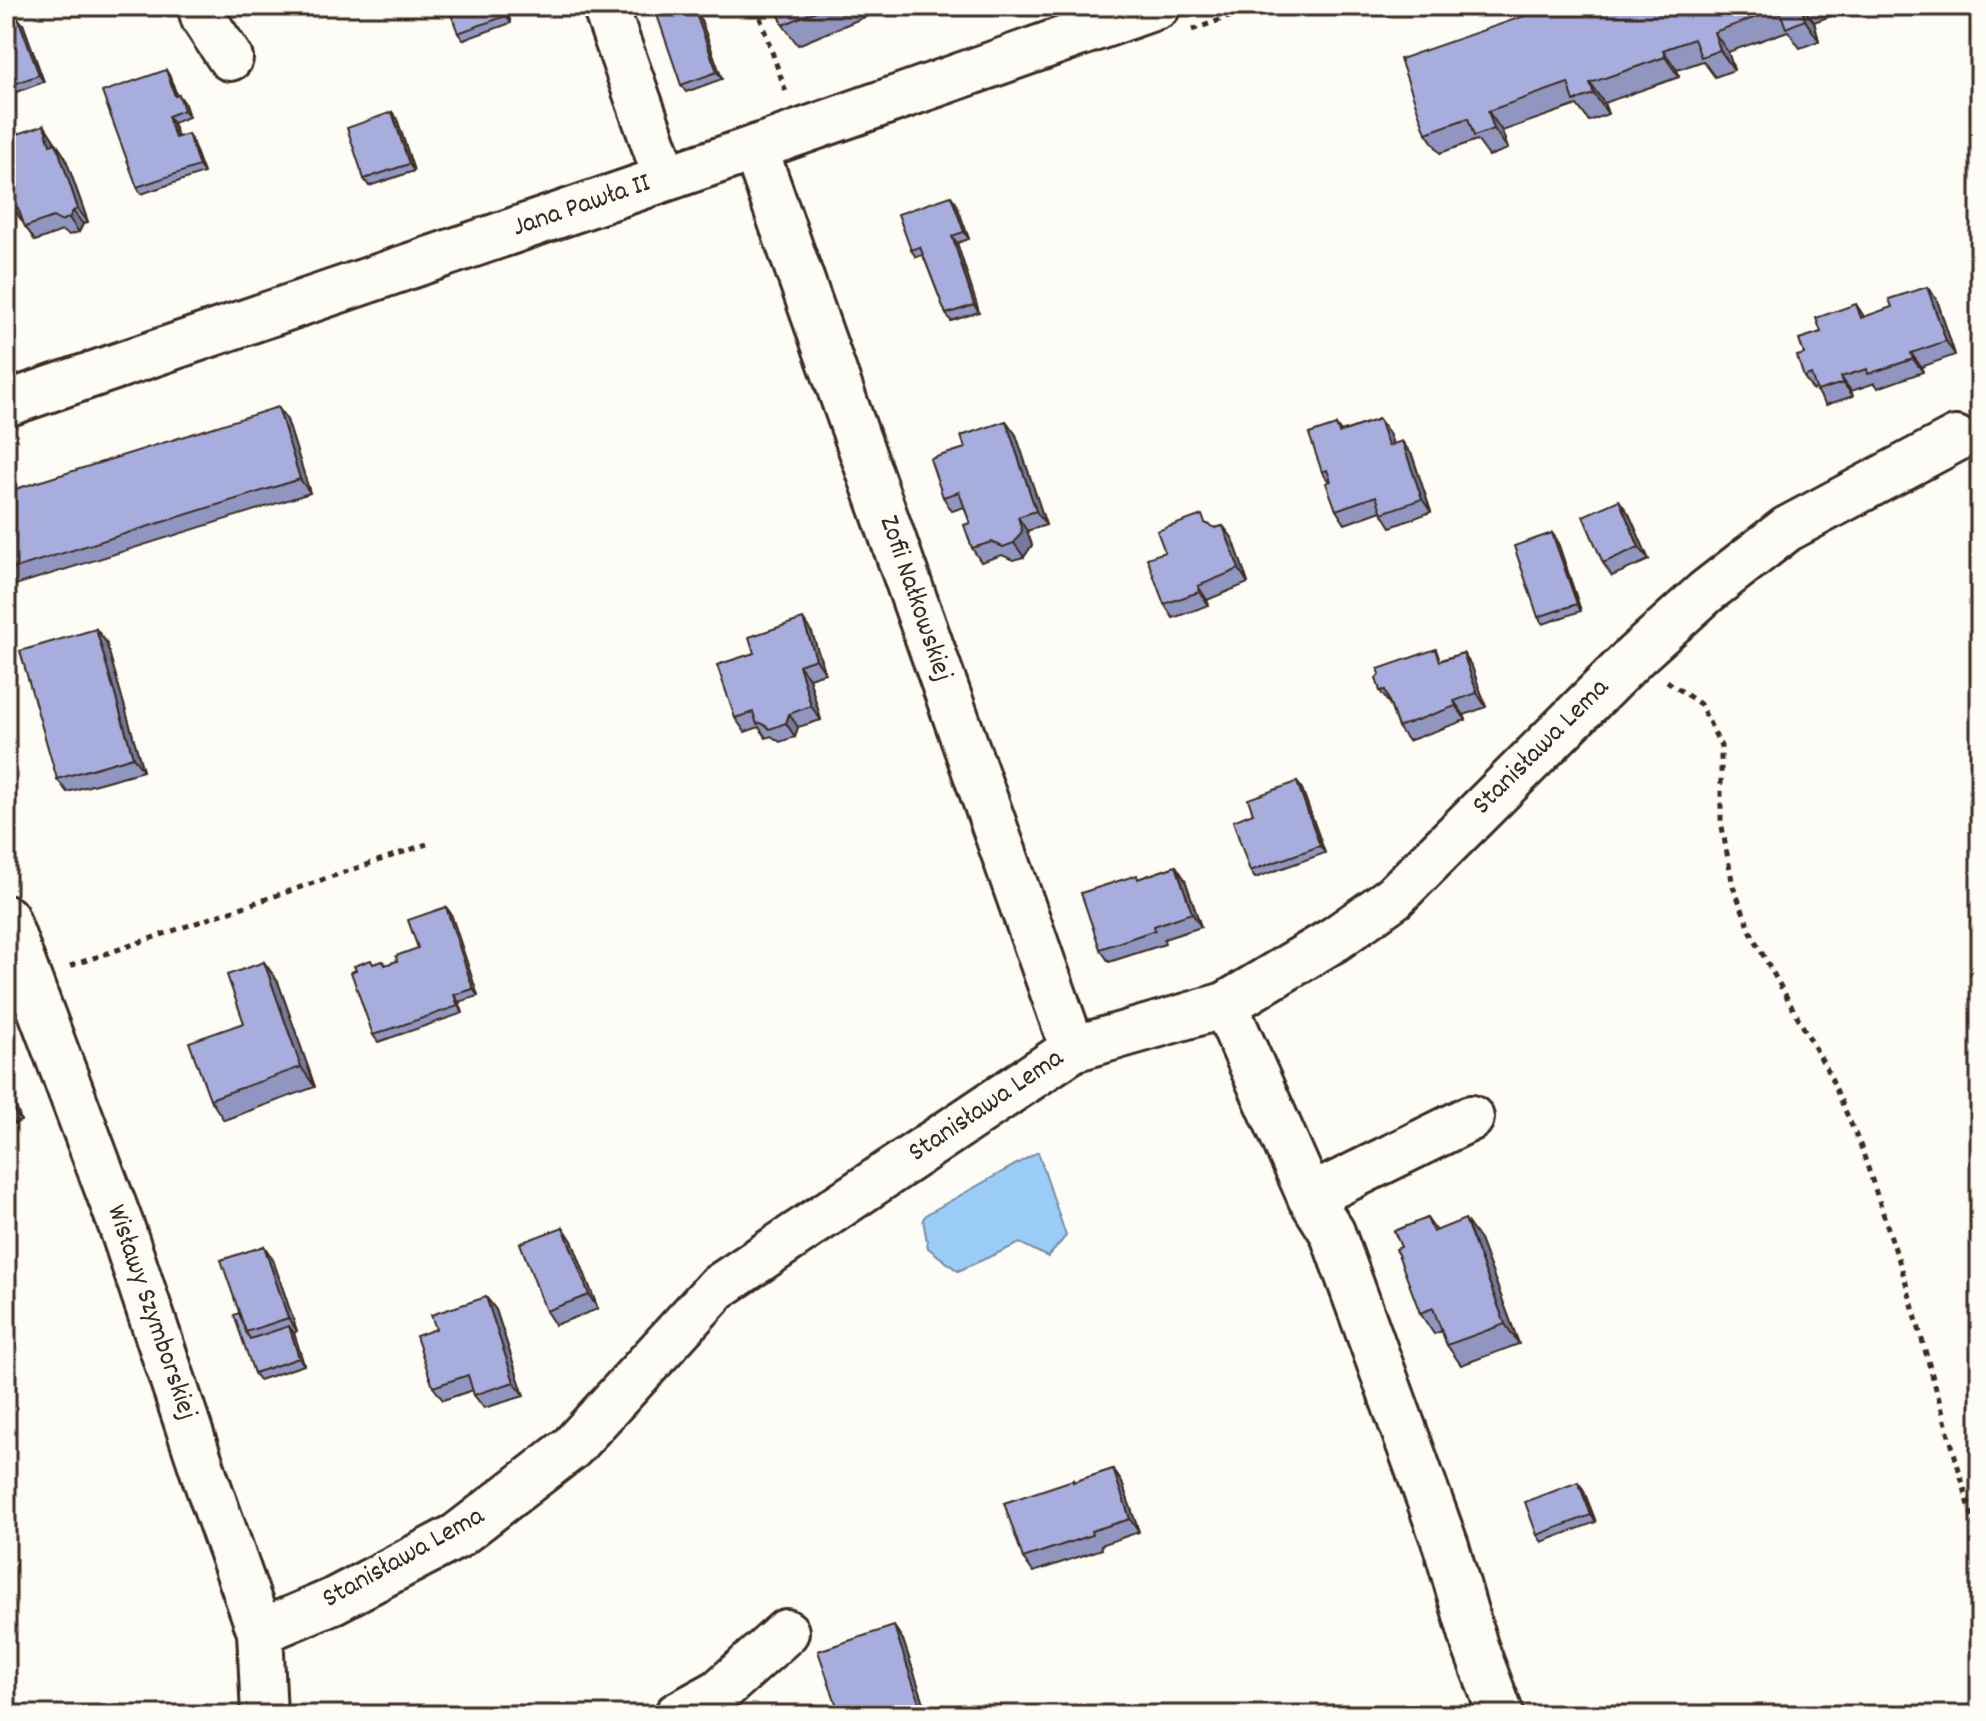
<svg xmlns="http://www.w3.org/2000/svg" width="1986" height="1721" font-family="Dekko,sans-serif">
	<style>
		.water { fill: #9bccf7; stroke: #758ba0; stroke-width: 2 }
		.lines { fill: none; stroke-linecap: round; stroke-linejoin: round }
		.minor-casing { stroke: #3b2a1e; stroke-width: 50 }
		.path { stroke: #3b2a1e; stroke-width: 5; stroke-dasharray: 6 6; stroke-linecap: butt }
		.minor { stroke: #fdfcf7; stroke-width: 44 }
		.wall { fill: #9096bf; stroke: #3b2a1e; stroke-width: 2 }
		.shaded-wall { fill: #757a9b; stroke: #3b2a1e; stroke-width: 2 }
		.building { fill: #a7aede; stroke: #3b2a1e; stroke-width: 2 }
		.labels { text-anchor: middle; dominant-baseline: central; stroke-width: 7; stroke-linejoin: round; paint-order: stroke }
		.street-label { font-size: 28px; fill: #3b2a1e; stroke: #fdfcf7 }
	</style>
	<rect width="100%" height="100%" fill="#fdfcf7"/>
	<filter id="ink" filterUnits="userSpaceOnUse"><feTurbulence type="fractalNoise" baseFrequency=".0125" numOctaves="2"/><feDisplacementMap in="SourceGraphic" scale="16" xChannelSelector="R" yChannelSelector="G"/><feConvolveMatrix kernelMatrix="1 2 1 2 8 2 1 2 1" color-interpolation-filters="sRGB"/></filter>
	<g filter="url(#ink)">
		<polygon class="water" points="1038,1152 1066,1236 1048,1257 1020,1243 958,1271 928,1248 923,1219 927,1214"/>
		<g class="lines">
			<g class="minor-casing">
				<g id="minor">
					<polyline points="200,6 204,19 230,58"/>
					<polyline points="605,6 666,178"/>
					<polyline points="755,148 1073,1049"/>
					<polyline points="6,404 755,148 1158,6"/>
					<polyline points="6,918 122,1228 206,1480 260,1632 264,1715"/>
					<polyline points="1225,1005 1310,1197 1332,1232 1446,1546 1475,1646 1501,1715"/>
					<polyline points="1310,1197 1471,1118"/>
					<polyline points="260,1632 333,1601 457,1536 572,1447 717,1288 1073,1049 1225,1005 1335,939 1394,897 1634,657 1706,592 1787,529 1956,439"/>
					<polyline points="677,1715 719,1692 786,1632"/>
				</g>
			</g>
			<g class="path">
				<polyline points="756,6 786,92"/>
				<polyline points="1192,30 1259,6"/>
				<polyline points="1667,681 1700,704 1721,746 1721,821 1733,886 1753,937 1829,1073 1861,1147 1904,1276 1980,1544"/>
				<polyline points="70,966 427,844"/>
			</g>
			<use href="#minor" class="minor"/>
		</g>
		<g class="wall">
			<polygon points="505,6 511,23 463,40 458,33"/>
			<polygon points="696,6 722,79 686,92 681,85"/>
			<polygon points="776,6 891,6 798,45 783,25"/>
			<polygon points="1553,6 1856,6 1856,7 1814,22 1819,41 1800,48 1788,31 1728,52 1734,70 1715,77 1703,61 1677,70 1679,77 1604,103 1608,114 1589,121 1577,105 1502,131 1508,149 1489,156 1477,140 1440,153 1426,133"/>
			<polygon points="6,22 23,24 44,82 6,96"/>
			<polygon points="166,70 170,77 177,96 184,102 189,117 173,123 178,137 192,141 204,173 141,194 137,187"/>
			<polygon points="392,112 397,119 414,171 369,186 364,179"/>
			<polygon points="44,125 65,157 88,222 83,224 79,232 69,235 62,231 35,241 14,209 14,178"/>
			<polygon points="956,203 969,239 957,243 979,312 951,321 946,314 923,255 916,257 911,250"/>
			<polygon points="1927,287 1937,300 1955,355 1921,367 1923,372 1878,388 1875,383 1851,391 1853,396 1826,405 1816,389 1813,390 1804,377 1865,317 1892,307"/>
			<polygon points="1379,419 1389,433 1393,444 1412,455 1431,512 1391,527 1381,511 1345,524 1336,510 1329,482 1322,472 1336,425 1341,432"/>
			<polygon points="287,420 310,493 6,588 6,492"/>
			<polygon points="1006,421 1016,435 1046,525 1027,531 1032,545 1024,557 1013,560 1002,555 981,562 972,548 970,523 964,507 952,511 943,497 965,448"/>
			<polygon points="1629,514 1649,560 1612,576 1603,563"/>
			<polygon points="1208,524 1215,528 1223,526 1233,539 1248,583 1207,600 1209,605 1173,618 1164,604 1165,552"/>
			<polygon points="1552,533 1557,540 1581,611 1543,624 1538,617"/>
			<polygon points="96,629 106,642 143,771 67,792 57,779"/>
			<polygon points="812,633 825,673 809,678 821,720 798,727 795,737 780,742 771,736 766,738 759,727 745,732 735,718"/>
			<polygon points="1463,653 1472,667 1486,707 1464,715 1466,720 1408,741 1398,727 1390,705 1380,691 1444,659"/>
			<polygon points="1297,782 1302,789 1325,853 1255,878 1250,871 1253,813"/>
			<polygon points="1176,866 1185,880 1201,927 1164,939 1165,944 1109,962 1100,949 1140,878"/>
			<polygon points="446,907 451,914 478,996 459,1002 463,1013 378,1042 373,1035 374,964 383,961 386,965 397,961 418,948"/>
			<polygon points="264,962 278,982 315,1087 224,1120 210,1099 244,1023"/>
			<polygon points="6,1079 21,1121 6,1127"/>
			<polygon points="1427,1218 1436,1231 1480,1240 1519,1344 1461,1365 1447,1345 1442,1331 1434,1334 1420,1313 1401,1247"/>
			<polygon points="563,1227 572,1241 598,1309 555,1325 546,1311"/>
			<polygon points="264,1246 273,1260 297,1331 294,1333 304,1365 259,1380 254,1373 239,1313"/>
			<polygon points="486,1297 496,1310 524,1396 484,1408 474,1395 473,1390 443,1400 433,1387 436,1329"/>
			<polygon points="1113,1469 1122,1483 1139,1532 1101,1545 1102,1549 1033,1572 1023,1558 1073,1480 1074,1482"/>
			<polygon points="1583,1489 1596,1522 1542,1542 1537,1535"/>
			<polygon points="903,1640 928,1715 840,1715"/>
		</g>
		<g class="shaded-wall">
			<polygon points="502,6 505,6 511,23 506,16"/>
			<polygon points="693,6 696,6 722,79 717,72"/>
			<polygon points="1801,6 1802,6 1814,22 1819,41 1805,20"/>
			<polygon points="18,18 23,24 44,82 39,75"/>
			<polygon points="1714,32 1728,52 1734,70 1720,50"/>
			<polygon points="1663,50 1677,70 1679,77 1665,57"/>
			<polygon points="166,70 170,77 180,103 175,96"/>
			<polygon points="1590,83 1604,103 1608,114 1594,94"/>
			<polygon points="179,95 184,102 189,117 184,110"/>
			<polygon points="1488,111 1502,131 1508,149 1494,129"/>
			<polygon points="392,112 397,119 414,171 409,164"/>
			<polygon points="168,116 173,123 180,145 175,138"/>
			<polygon points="44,125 53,139 60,159 50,145"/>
			<polygon points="188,134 192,141 204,173 199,166"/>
			<polygon points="56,143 65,157 88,222 78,209"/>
			<polygon points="951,196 956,203 969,239 964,232"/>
			<polygon points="73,211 83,224 79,232 69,218"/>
			<polygon points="952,236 957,243 979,312 974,305"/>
			<polygon points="1927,287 1937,300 1955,355 1946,341"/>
			<polygon points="1856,304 1865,318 1861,318"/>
			<polygon points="1911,353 1921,367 1923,372 1913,359"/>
			<polygon points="1841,377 1851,391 1853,396 1843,383"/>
			<polygon points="278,407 287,420 310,493 300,479"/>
			<polygon points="1379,419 1389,433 1398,460 1388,446"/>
			<polygon points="1006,421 1016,435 1046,525 1036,511"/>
			<polygon points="1402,441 1412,455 1431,512 1422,499"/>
			<polygon points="1619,500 1629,514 1649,560 1639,547"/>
			<polygon points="1018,517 1027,531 1032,545 1024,557 1014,543"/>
			<polygon points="1223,526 1233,539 1248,583 1239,569"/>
			<polygon points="1552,533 1557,540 1581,611 1577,604"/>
			<polygon points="1198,586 1207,600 1209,605 1199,592"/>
			<polygon points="803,619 812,633 825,673 816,659"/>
			<polygon points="96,629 106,642 143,771 133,757"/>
			<polygon points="1463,653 1472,667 1486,707 1477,693"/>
			<polygon points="799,665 809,678 821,720 811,706"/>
			<polygon points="1454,701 1464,715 1466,720 1456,706"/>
			<polygon points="789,714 798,727 795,737 786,723"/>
			<polygon points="1297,782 1302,789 1325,853 1320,846"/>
			<polygon points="1176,866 1185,880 1201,927 1192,913"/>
			<polygon points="446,907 451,914 478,996 473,989"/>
			<polygon points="264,962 278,982 315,1087 301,1067"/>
			<polygon points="454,995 459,1002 463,1013 458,1006"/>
			<polygon points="6,1079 21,1121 11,1108 6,1092"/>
			<polygon points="1465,1219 1480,1240 1519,1344 1505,1324"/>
			<polygon points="563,1227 572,1241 598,1309 589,1295"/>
			<polygon points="264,1246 273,1260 297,1331 288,1318"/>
			<polygon points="486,1297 496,1310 524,1396 514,1382"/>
			<polygon points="289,1326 294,1333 304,1365 299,1358"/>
			<polygon points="1113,1469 1122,1483 1139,1532 1130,1519"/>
			<polygon points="1578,1482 1583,1489 1596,1522 1591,1515"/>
			<polygon points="894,1626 903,1640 928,1715 925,1715 921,1708"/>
		</g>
		<g class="building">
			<polygon points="448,6 502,6 506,16 458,33"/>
			<polygon points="654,6 693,6 717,72 681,85"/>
			<polygon points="776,6 828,6 783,25"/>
			<polygon points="1553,6 1801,6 1805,20 1786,28 1779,9 1714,32 1720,50 1701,57 1694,39 1663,50 1665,57 1590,83 1594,94 1574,101 1568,83 1488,111 1494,129 1474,136 1468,118 1426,133 1400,59"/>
			<polygon points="18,18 39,75 6,87 6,22"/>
			<polygon points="166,70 175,96 179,95 184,110 168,116 175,138 188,134 199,166 137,187 102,92"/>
			<polygon points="392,112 409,164 364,179 347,128"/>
			<polygon points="44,125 50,145 56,143 78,209 73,211 69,218 60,221 53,217 25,227 18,208 14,209 6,186 6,181 14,178 6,155 6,138"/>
			<polygon points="951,196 964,232 952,236 974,305 946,314 920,247 911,250 898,214"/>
			<polygon points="1927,287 1946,341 1911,353 1913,359 1868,374 1867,369 1841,377 1843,383 1817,391 1811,374 1804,377 1797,356 1804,354 1799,339 1821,332 1816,318 1856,304 1861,318 1892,307 1889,299"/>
			<polygon points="278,407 300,479 6,571 6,492"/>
			<polygon points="1379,419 1388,446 1402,441 1422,499 1382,513 1376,496 1336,510 1326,483 1331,481 1327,470 1322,472 1309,434 1336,425 1339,433"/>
			<polygon points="1006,421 1036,511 1018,517 1022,531 1014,543 1003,547 992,542 972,548 964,525 970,523 959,492 943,497 930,459 965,448 961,436"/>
			<polygon points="1619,500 1639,547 1603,563 1583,516"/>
			<polygon points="1202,515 1205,523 1215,528 1223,526 1239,569 1198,586 1199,592 1164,604 1147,558 1165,552 1157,531"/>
			<polygon points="1552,533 1577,604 1538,617 1514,546"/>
			<polygon points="803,619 816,659 799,665 811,706 789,714 786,723 770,729 761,723 757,724 753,712 735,718 717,665 754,653 749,637"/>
			<polygon points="96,629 133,757 57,779 20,651"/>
			<polygon points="1436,649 1440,661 1463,653 1477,693 1454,701 1456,706 1398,727 1385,690 1380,691 1376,678 1380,674 1378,669"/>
			<polygon points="1297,782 1320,846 1250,871 1233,821 1253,813 1248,799"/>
			<polygon points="1176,866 1192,913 1154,926 1155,930 1100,949 1081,893 1137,875 1138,879"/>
			<polygon points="446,907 473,989 454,995 458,1006 373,1035 351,972 356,970 354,966 371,960 373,964 383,961 385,965 397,961 396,956 418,948 408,920"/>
			<polygon points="264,962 301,1067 210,1099 189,1042 244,1023 227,975"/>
			<polygon points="6,1092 11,1108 6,1110"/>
			<polygon points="1427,1218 1433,1232 1465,1219 1505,1324 1447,1345 1433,1308 1420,1313 1396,1249 1401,1247 1394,1231"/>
			<polygon points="563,1227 589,1295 546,1311 520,1243"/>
			<polygon points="264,1246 288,1318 246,1332 221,1260"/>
			<polygon points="486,1297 514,1382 474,1395 468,1375 433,1387 416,1336 436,1329 431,1315"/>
			<polygon points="239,1313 246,1332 250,1339 289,1326 299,1358 254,1373 234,1315"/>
			<polygon points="1113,1469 1130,1519 1091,1531 1092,1535 1023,1558 1004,1503 1073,1480 1073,1482"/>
			<polygon points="1578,1482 1591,1515 1537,1535 1525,1502"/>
			<polygon points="894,1626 921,1708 900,1715 840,1715 818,1651"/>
		</g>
	</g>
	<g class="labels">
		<g class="street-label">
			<text transform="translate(582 207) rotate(-19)">Jana Pawła II</text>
			<text transform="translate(914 599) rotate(71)">Zofii Nałkowskiej</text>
			<text transform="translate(1542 748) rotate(-45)">Stanisława Lema</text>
			<text transform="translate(987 1107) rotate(-34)">Stanisława Lema</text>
			<text transform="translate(150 1313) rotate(71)">Wisławy Szymborskiej</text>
			<text transform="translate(404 1559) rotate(-29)">Stanisława Lema</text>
		</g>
	</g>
	<rect width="1986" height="1721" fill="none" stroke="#fdfcf7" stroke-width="32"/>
	<rect x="16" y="16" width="1954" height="1689" fill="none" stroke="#3b2a1e" stroke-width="3" filter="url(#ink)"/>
</svg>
